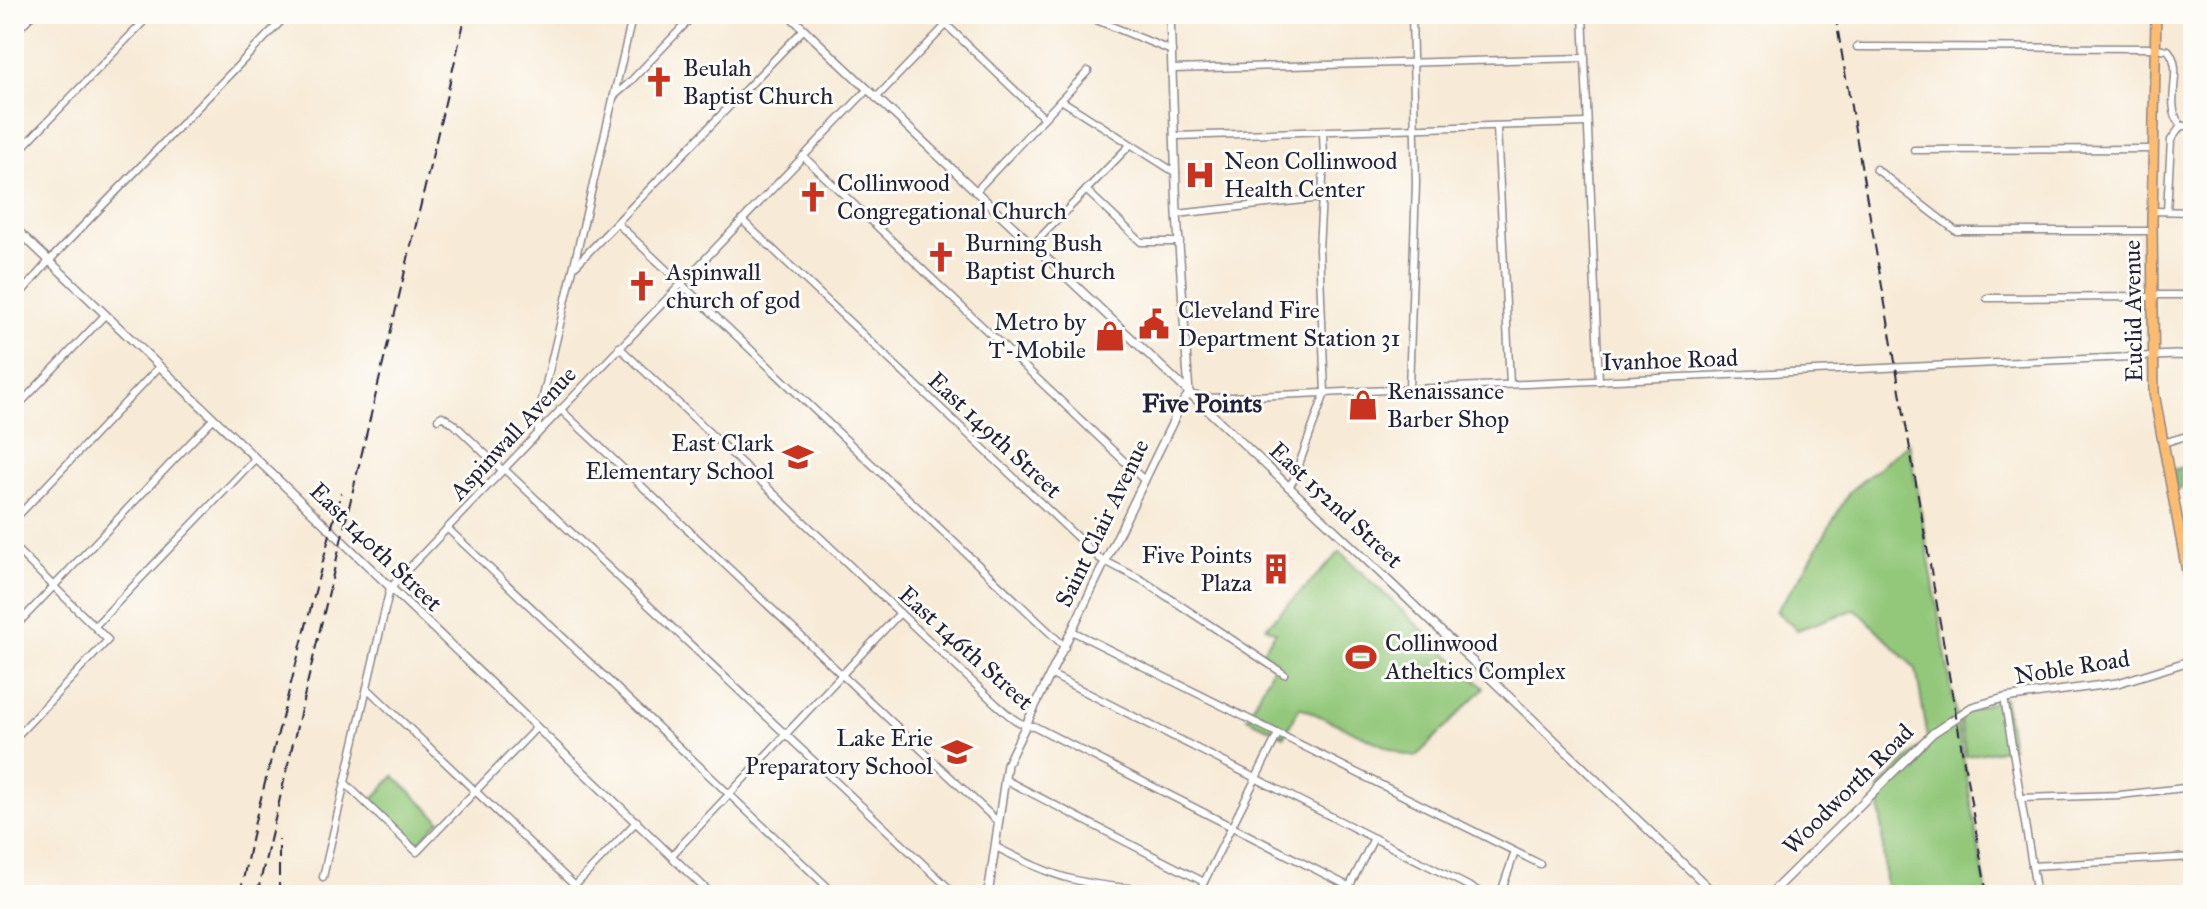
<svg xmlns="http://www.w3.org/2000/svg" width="2207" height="909" font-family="'IM FELL Great Primer',serif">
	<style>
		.green { fill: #93c87a; stroke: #5a755a; stroke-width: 2 }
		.forest { fill: #76ac6a; stroke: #4c6752; stroke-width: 2 }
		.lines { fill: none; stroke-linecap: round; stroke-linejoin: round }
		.minor-casing { stroke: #8c8688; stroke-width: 9 }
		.tertiary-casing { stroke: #8c8688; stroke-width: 10 }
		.primary-casing { stroke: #8c8688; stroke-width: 12 }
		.minor { stroke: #fff; stroke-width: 6 }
		.tertiary { stroke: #fff; stroke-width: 7 }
		.primary { stroke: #febc70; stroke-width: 9 }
		.rail { stroke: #22223b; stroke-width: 2; stroke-dasharray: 12 6; stroke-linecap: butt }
		.labels { text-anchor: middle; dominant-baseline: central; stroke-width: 6; stroke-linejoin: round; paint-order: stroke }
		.poi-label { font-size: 24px; fill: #22223b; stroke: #fdfcf7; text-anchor: start }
		.street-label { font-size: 24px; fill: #22223b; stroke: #fdfcf7 }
		.neighbourhood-label { font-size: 26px; font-weight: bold; fill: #22223b; stroke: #fdfcf7 }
	</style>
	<rect width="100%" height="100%" fill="#fdfcf7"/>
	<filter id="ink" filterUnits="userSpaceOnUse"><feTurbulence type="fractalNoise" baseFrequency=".0125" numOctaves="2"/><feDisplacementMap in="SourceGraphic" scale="16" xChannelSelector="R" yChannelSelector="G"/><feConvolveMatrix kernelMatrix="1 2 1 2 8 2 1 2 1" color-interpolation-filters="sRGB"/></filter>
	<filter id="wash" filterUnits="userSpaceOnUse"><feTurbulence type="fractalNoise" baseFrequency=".006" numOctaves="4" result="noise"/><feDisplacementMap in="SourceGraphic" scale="32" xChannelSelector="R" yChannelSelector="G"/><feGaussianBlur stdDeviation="1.8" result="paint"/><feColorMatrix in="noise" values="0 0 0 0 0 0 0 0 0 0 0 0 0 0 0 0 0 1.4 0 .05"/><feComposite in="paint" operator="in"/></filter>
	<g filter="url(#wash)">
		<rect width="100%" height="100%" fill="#f7ead6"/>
		<g class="green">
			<polygon points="1909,443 1987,895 1886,895 1879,788 1928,739 1916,669 1856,609 1797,630 1776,611 1801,576 1850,491"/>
			<polygon points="1340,552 1484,688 1416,757 1402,754 1300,707 1284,736 1247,718 1276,661 1262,651 1276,632 1266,627"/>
			<polygon points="2004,698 2012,748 1966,756 1959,715"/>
			<polygon points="394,776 440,820 418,843 372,800"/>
		</g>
		<polygon class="forest" points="2193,463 2193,485 2172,491 2168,472"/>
	</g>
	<g filter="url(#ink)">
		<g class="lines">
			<g class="minor-casing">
				<g id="minor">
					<polyline points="935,14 1044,118"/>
					<polyline points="1082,14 1172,51"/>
					<polyline points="1583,14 1599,381"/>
					<polyline points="14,34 31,16"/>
					<path d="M 1857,47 L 2156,48 L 2168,50 C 2186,71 2162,102 2181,126 L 2193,126"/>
					<polyline points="1172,69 1585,58"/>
					<polyline points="614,96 628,84 695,14"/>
					<polyline points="876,98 946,25"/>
					<polyline points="1061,100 1176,173"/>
					<polyline points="1497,128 1510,384"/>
					<polyline points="1175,136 1586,123"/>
					<polyline points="1914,150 2154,149"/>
					<polyline points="14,156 151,14"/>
					<polyline points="803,156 1145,481"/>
					<polyline points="1876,169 1956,231 2152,231"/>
					<polyline points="1086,190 1141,242 1180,242"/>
					<polyline points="975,192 1088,71"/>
					<polyline points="2152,211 2193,212"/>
					<polyline points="2167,211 2171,140 2181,126"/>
					<polyline points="1177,214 1322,198"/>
					<polyline points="742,220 1099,558 1142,580 1284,674"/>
					<polyline points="617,223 1065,647"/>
					<polyline points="1032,246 1130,145"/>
					<polyline points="576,265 804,29"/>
					<polyline points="2154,295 2193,295"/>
					<polyline points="1987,298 2154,297"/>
					<polyline points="14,301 49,261 286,16 284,14"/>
					<path d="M 619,347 L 996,704 C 1008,714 1018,726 1034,726 L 1350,887"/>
					<polyline points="1409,389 1416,183 1412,14"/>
					<polyline points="1192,395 1210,398 2153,356"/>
					<polyline points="560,409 998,822"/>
					<polyline points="14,410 105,315"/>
					<polyline points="438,419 442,416 454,424 502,470"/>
					<polyline points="538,432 538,418 633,14"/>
					<polyline points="2163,443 2193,434"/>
					<polyline points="504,469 956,895"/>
					<polyline points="1288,487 1293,481 1325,393 1319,249 1324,160 1323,132"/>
					<polyline points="14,520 159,367"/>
					<polyline points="447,528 836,895"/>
					<polyline points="14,547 108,640 14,739"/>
					<polyline points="95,626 255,459"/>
					<polyline points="14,628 213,419"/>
					<polyline points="1072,631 1540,864"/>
					<polyline points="1052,675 1486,895"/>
					<polyline points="367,688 575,886"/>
					<polyline points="2004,698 2037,895"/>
					<polyline points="1004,779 1204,882"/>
					<polyline points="345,783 417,852 537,727"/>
					<polyline points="2021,798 2120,795 2193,787"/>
					<path d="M 996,847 C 1020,859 1044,872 1071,879 C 1123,892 1180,889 1233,895"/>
					<polyline points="672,855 900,613"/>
					<polyline points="2032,866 2193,857"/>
					<polyline points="323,877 390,588 868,89"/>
					<polyline points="1199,892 1278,734"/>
					<polyline points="566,895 637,821"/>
					<polyline points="1345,895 1374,838"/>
					<polyline points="1500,895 1515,852"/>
				</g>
			</g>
			<g class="tertiary-casing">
				<g id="tertiary">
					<polyline points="788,14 1394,586 1716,895"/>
					<polyline points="14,15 19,17 31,16"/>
					<polyline points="14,227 712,895"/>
					<polyline points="2153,356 2176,355 2193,356"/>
					<polyline points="988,895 1007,764 1182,403 1189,394 1177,214 1170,14"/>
					<polyline points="1769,895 1933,733 1972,707 2004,698 2118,683 2193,660"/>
				</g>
			</g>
			<g class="primary-casing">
				<polyline id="primary" points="2156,14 2152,222 2154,393 2193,604"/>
			</g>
			<use href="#minor" class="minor"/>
			<use href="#tertiary" class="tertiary"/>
			<use href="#primary" class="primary"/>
			<g class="rail">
				<polyline points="1835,14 1987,895"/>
				<polyline points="240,895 255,821 341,492"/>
				<polyline points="257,895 466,14"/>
				<polyline points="279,895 279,839"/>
			</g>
		</g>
	</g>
	<defs>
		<g id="church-bare" transform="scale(2.4)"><path d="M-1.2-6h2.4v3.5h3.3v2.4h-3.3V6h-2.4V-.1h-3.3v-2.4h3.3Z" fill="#c8321e" stroke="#fdfcf7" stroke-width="2.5" paint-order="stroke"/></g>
		<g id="hospital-bare" transform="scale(2.4)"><path d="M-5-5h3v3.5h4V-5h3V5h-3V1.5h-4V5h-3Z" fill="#c8321e" stroke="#fdfcf7" stroke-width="2.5" paint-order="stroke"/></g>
		<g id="civic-bare" transform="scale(2.4)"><path d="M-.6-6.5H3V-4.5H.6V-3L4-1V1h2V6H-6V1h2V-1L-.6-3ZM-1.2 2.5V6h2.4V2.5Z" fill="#c8321e" stroke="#fdfcf7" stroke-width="2.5" paint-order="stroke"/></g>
		<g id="shop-bare" transform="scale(2.4)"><path d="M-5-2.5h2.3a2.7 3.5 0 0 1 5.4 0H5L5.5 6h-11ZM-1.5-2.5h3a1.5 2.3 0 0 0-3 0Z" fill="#c8321e" stroke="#fdfcf7" stroke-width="2.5" paint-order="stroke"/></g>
		<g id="school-bare" transform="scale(2.4)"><path d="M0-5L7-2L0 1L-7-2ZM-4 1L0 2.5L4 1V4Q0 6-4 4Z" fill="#c8321e" stroke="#fdfcf7" stroke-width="2.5" paint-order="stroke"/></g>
		<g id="building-bare" transform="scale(2.4)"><path d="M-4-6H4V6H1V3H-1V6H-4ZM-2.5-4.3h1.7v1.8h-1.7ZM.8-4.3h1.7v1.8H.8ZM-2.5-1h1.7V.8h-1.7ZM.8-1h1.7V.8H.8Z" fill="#c8321e" stroke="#fdfcf7" stroke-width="2.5" paint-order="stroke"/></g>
		<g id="stadium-bare" transform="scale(2.4)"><path d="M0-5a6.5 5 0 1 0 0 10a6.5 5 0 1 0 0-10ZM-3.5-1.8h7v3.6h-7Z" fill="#c8321e" stroke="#fdfcf7" stroke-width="2.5" paint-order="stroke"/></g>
	</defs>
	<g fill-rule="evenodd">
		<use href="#church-bare" x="659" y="82"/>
		<use href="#hospital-bare" x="1200" y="175"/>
		<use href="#church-bare" x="813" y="197"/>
		<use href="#church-bare" x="941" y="257"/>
		<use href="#church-bare" x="642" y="286"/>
		<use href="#civic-bare" x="1154" y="324"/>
		<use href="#shop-bare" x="1110" y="336"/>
		<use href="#shop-bare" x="1363" y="405"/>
		<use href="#school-bare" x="798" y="457"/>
		<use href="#building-bare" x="1276" y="569"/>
		<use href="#stadium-bare" x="1361" y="657"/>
		<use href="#school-bare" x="957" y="752"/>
	</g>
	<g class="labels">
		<g class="poi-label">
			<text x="683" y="68">Beulah<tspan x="683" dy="28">Baptist Church</tspan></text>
			<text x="1224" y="161">Neon Collinwood<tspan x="1224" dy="28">Health Center</tspan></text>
			<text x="837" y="183">Collinwood<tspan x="837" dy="28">Congregational Church</tspan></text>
			<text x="965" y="243">Burning Bush<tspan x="965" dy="28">Baptist Church</tspan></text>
			<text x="666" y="272">Aspinwall<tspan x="666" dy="28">church of god</tspan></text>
			<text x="1178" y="310">Cleveland Fire<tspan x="1178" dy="28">Department Station 31</tspan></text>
			<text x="1086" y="322" text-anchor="end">Metro by<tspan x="1086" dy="28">T-Mobile</tspan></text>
			<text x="1387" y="391">Renaissance<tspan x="1387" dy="28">Barber Shop</tspan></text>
			<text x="774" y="443" text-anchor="end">East Clark<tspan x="774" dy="28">Elementary School</tspan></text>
			<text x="1252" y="555" text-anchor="end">Five Points<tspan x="1252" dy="28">Plaza</tspan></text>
			<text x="1385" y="643">Collinwood<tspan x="1385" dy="28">Atheltics Complex</tspan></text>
			<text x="933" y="738" text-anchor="end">Lake Erie<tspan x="933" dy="28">Preparatory School</tspan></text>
		</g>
		<g class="street-label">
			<text transform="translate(2133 311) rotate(-91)">Euclid Avenue</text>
			<text transform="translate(1670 360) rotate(-2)">Ivanhoe Road</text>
			<text transform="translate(513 433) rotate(-47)">Aspinwall Avenue</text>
			<text transform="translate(995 435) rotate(43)">East 149th Street</text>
			<text transform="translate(1336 505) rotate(43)">East 152nd Street</text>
			<text transform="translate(1102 523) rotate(-64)">Saint Clair Avenue</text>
			<text transform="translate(376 547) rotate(44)">East 140th Street</text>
			<text transform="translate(966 648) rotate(42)">East 146th Street</text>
			<text transform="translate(2072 667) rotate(-9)">Noble Road</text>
			<text transform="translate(1848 789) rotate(-45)">Woodworth Road</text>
		</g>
		<g class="neighbourhood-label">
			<text x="1202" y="403">Five Points</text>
		</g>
	</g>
	<rect width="2207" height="909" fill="none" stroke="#fdfcf7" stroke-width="48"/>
</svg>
